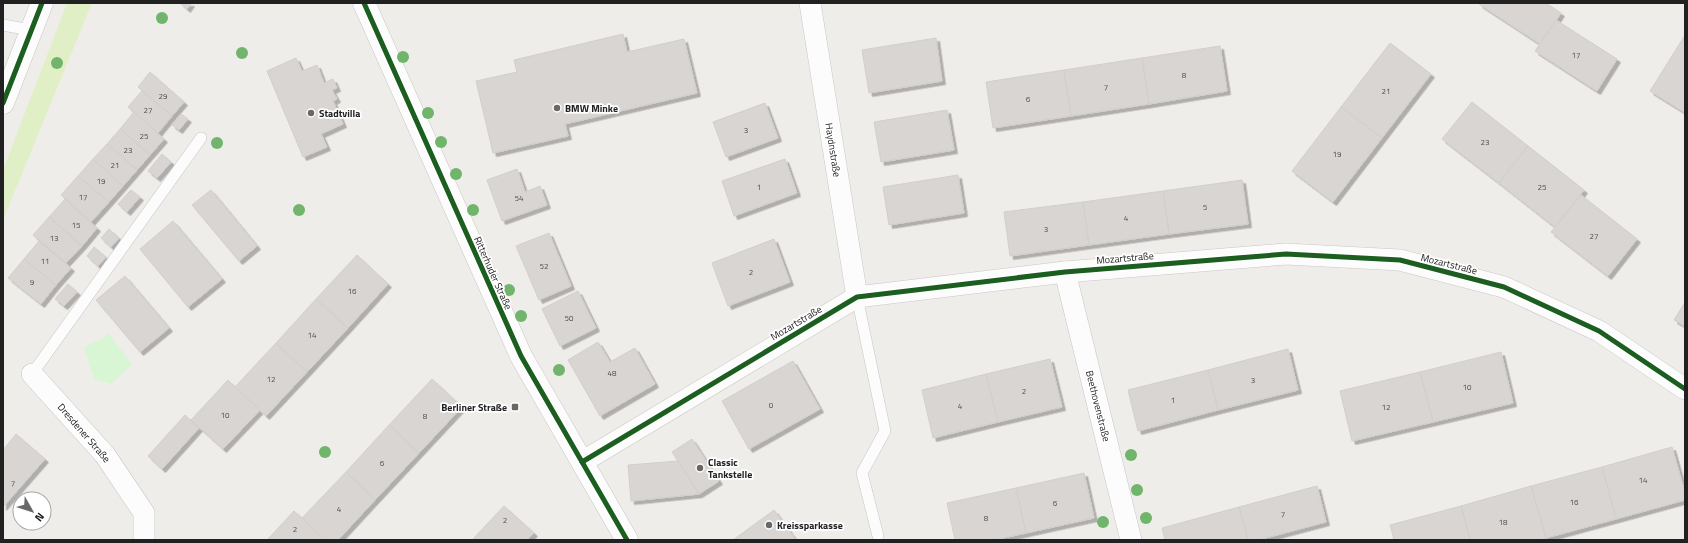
<svg xmlns="http://www.w3.org/2000/svg" width="1688" height="543" font-family="'Titillium Web',sans-serif">
	<style>
		.grass { fill: #e1efc7 }
		.park { fill: #d8f6d4 }
		.building { fill: #d8d5d3; stroke: #d3cecb; filter: url(#shadow) }
		.lines { fill: none; stroke-linecap: round; stroke-linejoin: round }
		.service-casing { stroke: #c8c7c6; stroke-width: 12 }
		.minor-casing { stroke: #c8c7c6; stroke-width: 22 }
		.tertiary-casing { stroke: #c8c7c6; stroke-width: 23 }
		.service { stroke: #fdfcfc; stroke-width: 11 }
		.minor { stroke: #fdfcfc; stroke-width: 21 }
		.tertiary { stroke: #fdfcfc; stroke-width: 22 }
		.cycleway-casing { stroke: #fff; stroke-width: 8 }
		.cycleway { stroke: #1b5e20; stroke-width: 5 }
		.tree { fill: #71b46b }
		.poi-dot { fill: #696867; stroke: #fff; stroke-width: 1.5 }
		.labels { text-anchor: middle; dominant-baseline: central; stroke-width: 3.5; stroke-linejoin: round; paint-order: stroke }
		.number-label { font-size: 8px; fill: #4f4e4e }
		.poi-label { font-size: 10px; font-weight: bold; fill: #212121; stroke: #fff; text-anchor: start }
		.street-label { font-size: 10px; fill: #212121; stroke: #fff }
	</style>
	<defs>
		<filter id="shadow"><feDropShadow dx="3.5" dy="3.5" stdDeviation="0" flood-color="#0004"/></filter>
	</defs>
	<rect width="100%" height="100%" fill="#efedea"/>
	<polygon class="grass" points="67,3 92,3 3,220 3,170"/>
	<polygon class="park" points="109,334 132,364 111,384 94,379 84,348"/>
	<g class="building">
		<polygon points="180,3 191,3 187,9"/>
		<polygon points="1480,3 1546,3 1561,13 1540,44 1479,4"/>
		<polygon points="1556,20 1617,59 1597,91 1535,51"/>
		<polygon points="623,34 627,52 684,39 697,93 565,124 568,136 493,153 476,81 517,72 514,60"/>
		<polygon points="1685,35 1685,110 1684,112 1650,91"/>
		<polygon points="936,38 942,81 869,93 862,50"/>
		<polygon points="1390,43 1431,74 1382,138 1341,107"/>
		<polygon points="1220,46 1227,91 1149,104 1142,58"/>
		<polygon points="296,58 302,71 317,65 324,83 333,79 337,88 332,90 337,99 333,101 343,124 321,134 327,147 303,157 267,71"/>
		<polygon points="1142,58 1149,104 1071,116 1064,70"/>
		<polygon points="1064,70 1071,116 993,128 986,82"/>
		<polygon points="150,72 184,102 172,116 138,87"/>
		<polygon points="142,91 172,116 158,133 128,107"/>
		<polygon points="1472,102 1528,146 1499,183 1442,139"/>
		<polygon points="765,103 778,138 726,157 713,122"/>
		<polygon points="1341,107 1382,138 1333,202 1292,171"/>
		<polygon points="947,110 954,150 881,162 874,122"/>
		<polygon points="134,112 164,139 150,155 120,129"/>
		<polygon points="181,114 188,119 179,130 172,125"/>
		<polygon points="120,129 150,155 137,170 107,144"/>
		<polygon points="107,144 137,170 123,186 93,159"/>
		<polygon points="1528,146 1584,190 1555,227 1499,183"/>
		<polygon points="162,154 171,162 157,178 148,171"/>
		<polygon points="93,159 123,186 109,202 78,176"/>
		<polygon points="785,159 797,193 734,216 722,181"/>
		<polygon points="517,169 525,192 540,186 547,205 502,221 487,180"/>
		<polygon points="958,175 964,213 889,225 883,187"/>
		<polygon points="78,176 109,202 91,222 61,195"/>
		<polygon points="1242,180 1248,224 1169,234 1163,191"/>
		<polygon points="131,190 140,197 127,212 118,204"/>
		<polygon points="211,190 257,246 239,261 192,205"/>
		<polygon points="1163,191 1169,234 1089,245 1083,202"/>
		<polygon points="1581,195 1637,239 1608,276 1551,232"/>
		<polygon points="65,199 97,228 82,246 49,217"/>
		<polygon points="1083,202 1089,245 1010,256 1004,212"/>
		<polygon points="49,217 82,246 66,263 33,235"/>
		<polygon points="173,221 222,279 188,307 140,249"/>
		<polygon points="109,229 119,238 111,247 101,238"/>
		<polygon points="549,233 571,286 539,300 516,246"/>
		<polygon points="774,239 790,282 728,306 712,263"/>
		<polygon points="39,241 71,268 56,285 24,259"/>
		<polygon points="94,247 106,257 98,266 87,256"/>
		<polygon points="357,255 388,284 348,328 316,299"/>
		<polygon points="24,259 56,285 41,304 8,278"/>
		<polygon points="125,276 169,328 140,352 96,300"/>
		<polygon points="68,284 77,292 64,306 55,299"/>
		<polygon points="578,291 596,328 560,346 542,309"/>
		<polygon points="316,299 348,328 307,372 276,343"/>
		<polygon points="1685,302 1685,326 1674,320"/>
		<polygon points="598,342 610,362 635,348 655,384 600,416 568,360"/>
		<polygon points="276,343 307,372 266,416 235,387"/>
		<polygon points="1288,349 1298,390 1218,410 1208,370"/>
		<polygon points="1501,352 1513,403 1433,422 1420,372"/>
		<polygon points="1050,359 1062,407 998,422 986,374"/>
		<polygon points="793,361 820,409 749,449 722,401"/>
		<polygon points="1208,370 1218,410 1138,431 1128,390"/>
		<polygon points="1420,372 1433,422 1352,441 1340,391"/>
		<polygon points="986,374 998,422 933,438 922,390"/>
		<polygon points="432,379 462,407 419,453 389,425"/>
		<polygon points="228,380 260,410 223,449 191,420"/>
		<polygon points="185,415 199,428 162,469 148,456"/>
		<polygon points="389,425 419,453 375,500 346,472"/>
		<polygon points="16,434 45,459 3,507 3,450"/>
		<polygon points="692,439 719,481 699,494 672,452"/>
		<polygon points="1672,447 1685,493 1685,500 1616,519 1602,467"/>
		<polygon points="678,461 699,494 631,501 628,465"/>
		<polygon points="1602,467 1616,519 1546,538 1531,486"/>
		<polygon points="346,472 375,500 338,540 325,540 302,518"/>
		<polygon points="1084,473 1094,518 1026,533 1016,488"/>
		<polygon points="1317,486 1326,522 1258,540 1248,540 1239,507"/>
		<polygon points="1531,486 1546,538 1540,540 1470,540 1461,506"/>
		<polygon points="1016,488 1026,533 994,540 955,540 947,503"/>
		<polygon points="504,506 534,533 527,540 472,540"/>
		<polygon points="1461,506 1470,540 1394,540 1390,525"/>
		<polygon points="1239,507 1248,540 1165,540 1162,528"/>
		<polygon points="774,510 796,540 733,540"/>
		<polygon points="294,511 302,518 325,540 267,540"/>
	</g>
	<g class="lines">
		<g class="service-casing">
			<g id="service">
				<polyline points="3,25 31,30"/>
				<polyline points="857,297 885,431 862,473 878,536"/>
				<polyline points="32,374 201,138"/>
			</g>
		</g>
		<g class="minor-casing">
			<g id="minor">
				<polyline points="810,3 857,297"/>
				<polyline points="1065,272 1131,540"/>
				<polyline points="32,374 105,455 144,513 144,540"/>
				<polyline points="582,462 857,297 1065,272 1286,254 1400,260 1504,287 1599,331 1685,389"/>
			</g>
		</g>
		<g class="tertiary-casing">
			<g id="tertiary">
				<polyline points="364,3 521,356 627,540"/>
				<polyline points="3,103 42,3"/>
			</g>
		</g>
		<use href="#service" class="service"/>
		<use href="#minor" class="minor"/>
		<use href="#tertiary" class="tertiary"/>
		<g class="cycleway-casing">
			<g id="cycleway">
				<polyline points="364,3 521,356 627,540"/>
				<polyline points="3,103 42,3"/>
				<polyline points="582,462 857,297 1065,272 1286,254 1400,260 1504,287 1599,331 1685,389"/>
			</g>
		</g>
		<use href="#cycleway" class="cycleway"/>
	</g>
	<g class="tree">
		<circle cx="162" cy="18" r="6"/>
		<circle cx="242" cy="53" r="6"/>
		<circle cx="403" cy="57" r="6"/>
		<circle cx="57" cy="63" r="6"/>
		<circle cx="428" cy="113" r="6"/>
		<circle cx="441" cy="142" r="6"/>
		<circle cx="217" cy="143" r="6"/>
		<circle cx="456" cy="174" r="6"/>
		<circle cx="299" cy="210" r="6"/>
		<circle cx="473" cy="210" r="6"/>
		<circle cx="509" cy="290" r="6"/>
		<circle cx="521" cy="316" r="6"/>
		<circle cx="559" cy="370" r="6"/>
		<circle cx="325" cy="452" r="6"/>
		<circle cx="1131" cy="455" r="6"/>
		<circle cx="1137" cy="490" r="6"/>
		<circle cx="1146" cy="518" r="6"/>
		<circle cx="1103" cy="522" r="6"/>
	</g>
	<g class="poi-dot">
		<circle cx="557" cy="108" r="4"/>
		<circle cx="311" cy="113" r="4"/>
		<rect x="511" y="403" width="8" height="8" rx="2"/>
		<circle cx="700" cy="468" r="4"/>
		<circle cx="769" cy="525" r="4"/>
	</g>
	<g class="labels">
		<g class="number-label">
			<text x="1576" y="55">17</text>
			<text x="1184" y="75">8</text>
			<text x="1106" y="87">7</text>
			<text x="1386" y="91">21</text>
			<text x="163" y="96">29</text>
			<text x="1028" y="99">6</text>
			<text x="148" y="110">27</text>
			<text x="746" y="130">3</text>
			<text x="144" y="136">25</text>
			<text x="1485" y="142">23</text>
			<text x="128" y="150">23</text>
			<text x="1337" y="154">19</text>
			<text x="115" y="165">21</text>
			<text x="101" y="181">19</text>
			<text x="759" y="187">1</text>
			<text x="1542" y="187">25</text>
			<text x="83" y="197">17</text>
			<text x="519" y="198">54</text>
			<text x="1205" y="207">5</text>
			<text x="1126" y="218">4</text>
			<text x="76" y="225">15</text>
			<text x="1046" y="229">3</text>
			<text x="1594" y="236">27</text>
			<text x="54" y="238">13</text>
			<text x="45" y="261">11</text>
			<text x="544" y="266">52</text>
			<text x="751" y="272">2</text>
			<text x="32" y="282">9</text>
			<text x="352" y="291">16</text>
			<text x="569" y="318">50</text>
			<text x="312" y="335">14</text>
			<text x="612" y="373">48</text>
			<text x="271" y="379">12</text>
			<text x="1253" y="380">3</text>
			<text x="1467" y="387">10</text>
			<text x="1024" y="391">2</text>
			<text x="1173" y="400">1</text>
			<text x="771" y="405">0</text>
			<text x="960" y="406">4</text>
			<text x="1386" y="407">12</text>
			<text x="225" y="415">10</text>
			<text x="425" y="416">8</text>
			<text x="382" y="463">6</text>
			<text x="1643" y="480">14</text>
			<text x="13" y="483">7</text>
			<text x="1574" y="502">16</text>
			<text x="1055" y="503">6</text>
			<text x="339" y="509">4</text>
			<text x="1283" y="514">7</text>
			<text x="986" y="518">8</text>
			<text x="505" y="520">2</text>
			<text x="1503" y="522">18</text>
			<text x="295" y="529">2</text>
		</g>
		<g class="poi-label">
			<text x="565" y="108">BMW Minke</text>
			<text x="319" y="113">Stadtvilla</text>
			<text x="507" y="407" text-anchor="end">Berliner Straße</text>
			<text x="708" y="462">Classic<tspan x="708" dy="12">Tankstelle</tspan></text>
			<text x="777" y="525">Kreissparkasse</text>
		</g>
		<g class="street-label">
			<text transform="translate(833 150) rotate(81)">Haydnstraße</text>
			<text transform="translate(1125 258) rotate(-5)">Mozartstraße</text>
			<text transform="translate(1449 264) rotate(14)">Mozartstraße</text>
			<text transform="translate(493 273) rotate(66)">Ritterhuder Straße</text>
			<text transform="translate(796 323) rotate(-31)">Mozartstraße</text>
			<text transform="translate(1098 406) rotate(76)">Beethovenstraße</text>
			<text transform="translate(84 433) rotate(49)">Dresdener Straße</text>
		</g>
	</g>
	<rect width="1688" height="543" fill="none" stroke="#212121" stroke-width="8"/>
	<g transform="translate(32 511) rotate(129)"><circle r="19" fill="#ffffff" stroke="#a6a6a6"/>
	<path d="M0-3L7 15L0 10L-7 15Z" fill="#696867"/>
	<text y="-6" font-size="11" font-weight="bold" text-anchor="middle" fill="#212121">N</text>
	</g>
</svg>
